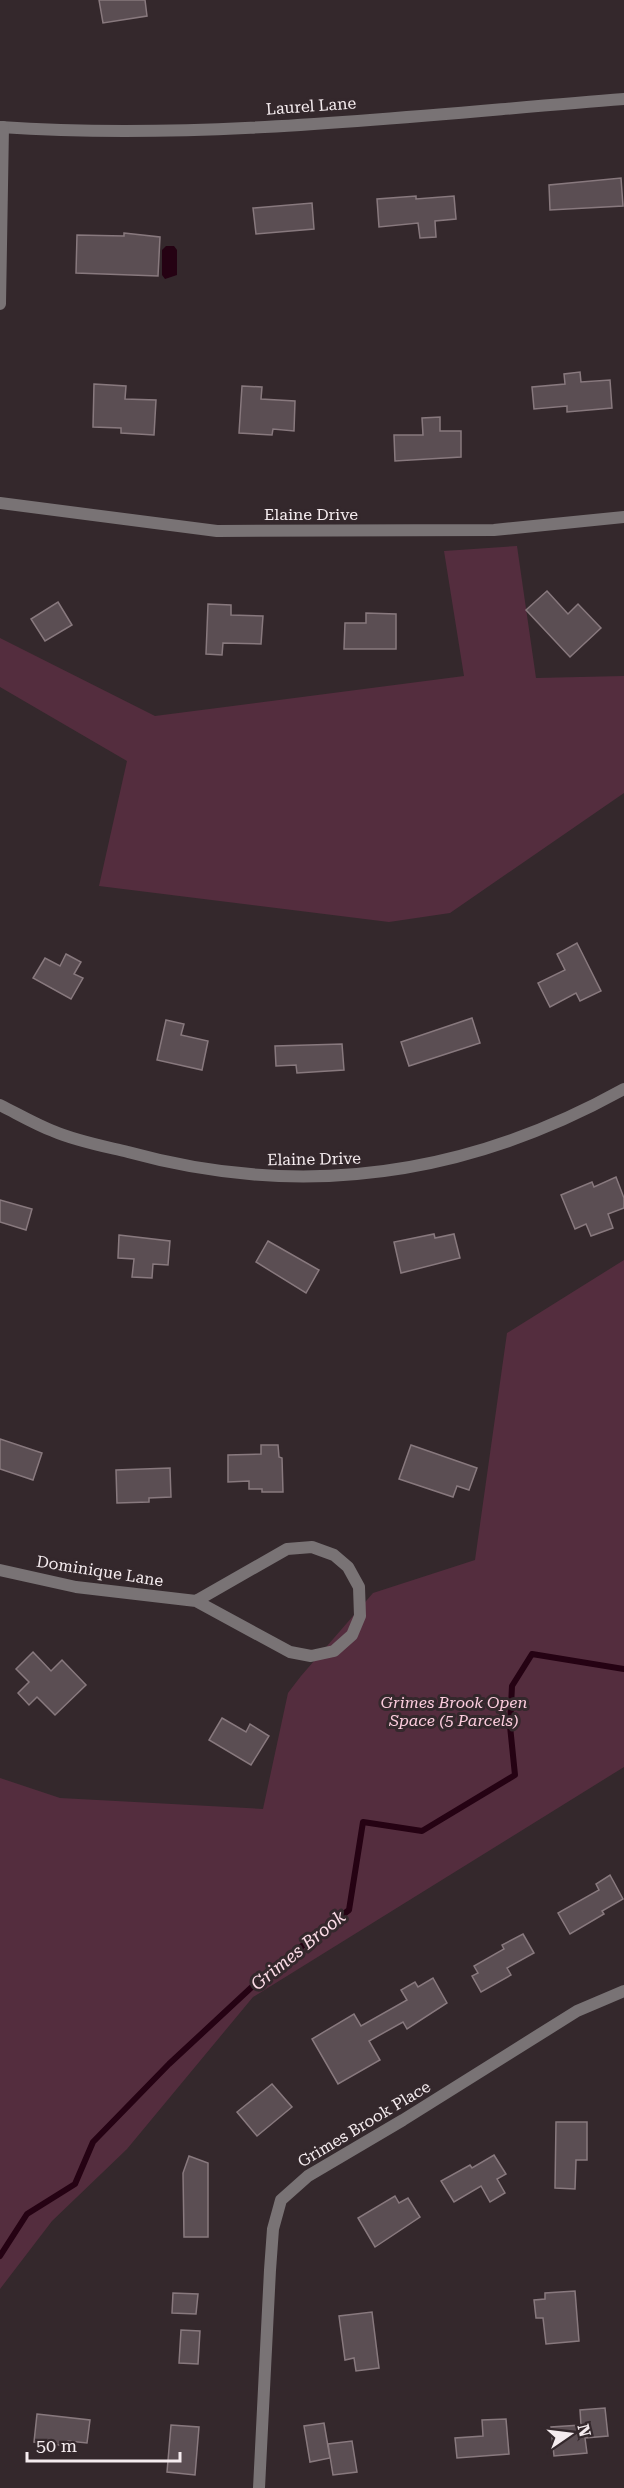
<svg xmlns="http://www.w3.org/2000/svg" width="624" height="2488" font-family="'Roboto Serif',serif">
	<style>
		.green { fill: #542d3e }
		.water { fill: #250213 }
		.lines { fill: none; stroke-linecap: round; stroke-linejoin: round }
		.stream { stroke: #250213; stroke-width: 6 }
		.building { fill: #5b4e53; stroke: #88797e; stroke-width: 1.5 }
		.street { stroke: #797375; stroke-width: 12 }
		.labels { text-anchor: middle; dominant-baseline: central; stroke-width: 6; stroke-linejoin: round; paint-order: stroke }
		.street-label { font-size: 16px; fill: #f5ecef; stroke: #34282c }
		.park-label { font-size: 16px; font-style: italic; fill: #fbccdd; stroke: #34282c }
		.water-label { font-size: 18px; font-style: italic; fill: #fbdbe6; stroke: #34282c }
	</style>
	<rect width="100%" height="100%" fill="#34282c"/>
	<g class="green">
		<polygon points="517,546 536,678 624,676 624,793 450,913 389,922 99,886 127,761 0,687 0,638 155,716 464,676 444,551"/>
		<polygon points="624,1260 624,1767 253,1997 127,2149 52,2221 0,2289 0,1778 60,1798 263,1809 288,1693 301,1676 373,1593 475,1560 507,1333"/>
	</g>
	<polygon class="water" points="166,246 174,246 177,250 177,275 165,279 162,275 162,250"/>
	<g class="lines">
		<polyline class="stream" points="0,2256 27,2214 75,2184 93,2142 169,2064 267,1973 349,1910 363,1822 422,1831 515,1775 510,1726 512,1686 532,1654 624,1669"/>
	</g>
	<g class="building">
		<polygon points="99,0 145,0 147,16 103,23"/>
		<polygon points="621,178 623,206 550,210 549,185"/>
		<polygon points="416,196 416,199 454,196 456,219 435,221 436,237 420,238 418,223 379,227 377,199"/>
		<polygon points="312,203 314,229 256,234 253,208"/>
		<polygon points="124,233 160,237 158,276 76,273 77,235 124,236"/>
		<polygon points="580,372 581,382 610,380 612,408 567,412 567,406 534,409 532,387 565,384 564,374"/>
		<polygon points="94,384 126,386 125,399 156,400 154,435 121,433 121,428 93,427"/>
		<polygon points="242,386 262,387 261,399 295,401 294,431 273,429 272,435 239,433"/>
		<polygon points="440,417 440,431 461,431 461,457 395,461 394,435 423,435 422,418"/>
		<polygon points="547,591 568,614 578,604 601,628 570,657 526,610"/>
		<polygon points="58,602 72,625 45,641 31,619"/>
		<polygon points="208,604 231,605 231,615 263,616 261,644 223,643 222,655 206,654"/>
		<polygon points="366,613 396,614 396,649 344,649 345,623 366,623"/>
		<polygon points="577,943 601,991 580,1001 576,993 550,1007 538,983 565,970 557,954"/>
		<polygon points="66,954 81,962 74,974 83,978 71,999 33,978 45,958 60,966"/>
		<polygon points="472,1018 480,1043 409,1066 401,1042"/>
		<polygon points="166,1020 184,1024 181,1035 208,1041 202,1070 157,1060"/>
		<polygon points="342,1044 344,1070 297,1073 296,1065 276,1066 275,1046"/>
		<polygon points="616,1177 624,1198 624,1208 608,1214 613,1228 591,1236 586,1224 575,1229 561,1195 592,1182 594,1187"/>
		<polygon points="0,1200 32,1209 26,1230 0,1222"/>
		<polygon points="434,1234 435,1238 454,1234 460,1258 401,1273 394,1242"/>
		<polygon points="119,1235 170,1241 168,1265 153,1264 152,1278 132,1277 134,1259 118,1258"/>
		<polygon points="268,1241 319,1270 306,1293 256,1262"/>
		<polygon points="0,1439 42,1453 33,1480 0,1469"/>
		<polygon points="261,1445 278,1445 279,1457 282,1458 283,1492 262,1492 262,1489 249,1489 249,1481 228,1482 228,1455 261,1454"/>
		<polygon points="411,1445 477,1468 469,1490 457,1486 453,1497 399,1479"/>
		<polygon points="170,1468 171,1497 149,1498 149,1502 117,1503 116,1470"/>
		<polygon points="33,1652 51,1671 62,1660 86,1685 55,1715 37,1697 29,1705 18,1693 29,1682 16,1669"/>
		<polygon points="222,1718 246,1732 250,1724 269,1736 251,1765 209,1740"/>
		<polygon points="610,1875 623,1899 602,1911 604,1914 570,1934 558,1913 599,1890 596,1884"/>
		<polygon points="523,1934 534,1953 507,1968 511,1975 481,1992 472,1976 478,1973 474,1966 504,1949 502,1945"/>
		<polygon points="433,1978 447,2003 407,2029 403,2022 369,2041 380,2060 338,2084 312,2039 354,2014 361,2026 407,2000 401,1990 415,1982 418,1987"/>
		<polygon points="272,2084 292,2107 257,2136 237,2112"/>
		<polygon points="556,2122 587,2122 587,2160 576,2160 575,2189 555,2188"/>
		<polygon points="494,2155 506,2174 497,2179 505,2193 490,2202 481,2186 454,2202 441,2181 470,2165 472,2168"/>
		<polygon points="189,2156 208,2163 208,2237 184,2237 183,2173"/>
		<polygon points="395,2196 399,2203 408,2198 420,2217 375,2247 358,2218"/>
		<polygon points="575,2291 579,2341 546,2344 543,2318 536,2318 534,2300 545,2299 545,2293"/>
		<polygon points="173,2293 198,2294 196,2314 172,2313"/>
		<polygon points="372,2312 379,2368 356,2371 354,2358 345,2360 339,2316"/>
		<polygon points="181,2330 200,2331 198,2364 179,2363"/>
		<polygon points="605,2408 608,2436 585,2438 587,2453 554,2456 551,2427 581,2425 580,2410"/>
		<polygon points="37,2414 90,2420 87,2443 68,2441 67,2446 34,2442"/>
		<polygon points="506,2419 509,2454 457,2458 455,2438 483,2436 482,2420"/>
		<polygon points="324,2423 330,2458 310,2462 304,2426"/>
		<polygon points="171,2425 199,2427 195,2475 167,2472"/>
		<polygon points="352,2441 357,2472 333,2475 328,2444"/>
	</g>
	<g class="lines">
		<g class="street">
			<path d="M 0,127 C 208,141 417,115 624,99"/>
			<polyline points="0,304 3,127"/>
			<polyline points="0,503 217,531 494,530 624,517"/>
			<path d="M 0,1105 C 18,1114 35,1124 53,1131 C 76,1141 103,1146 128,1152 C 302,1200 466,1177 624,1089"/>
			<polyline points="0,1570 76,1587 196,1601 290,1652 311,1656 334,1651 352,1635 360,1616 359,1587 348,1567 334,1555 312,1547 287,1549 196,1601"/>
			<polyline points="259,2488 270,2270 273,2229 281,2200 308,2176 403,2120 577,2011 624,1991"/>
		</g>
	</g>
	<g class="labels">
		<g class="street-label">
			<text transform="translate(311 106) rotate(-4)">Laurel Lane</text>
			<text x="311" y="514">Elaine Drive</text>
			<text transform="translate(314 1159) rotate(-1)">Elaine Drive</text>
			<text transform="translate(100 1571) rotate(9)">Dominique Lane</text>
			<text transform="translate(364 2124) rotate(-31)">Grimes Brook Place</text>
		</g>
		<g class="park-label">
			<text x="454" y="1702">Grimes Brook Open<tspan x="454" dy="18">Space (5 Parcels)</tspan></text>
		</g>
		<g class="water-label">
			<text transform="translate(298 1950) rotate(-39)">Grimes Brook</text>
		</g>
	</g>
	<g transform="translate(570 2434) rotate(76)" stroke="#34282c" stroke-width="4.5" paint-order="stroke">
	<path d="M0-4.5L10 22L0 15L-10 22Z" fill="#f5ecef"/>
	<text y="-9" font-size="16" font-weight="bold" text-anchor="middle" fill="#f5ecef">N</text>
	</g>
	<path d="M27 2452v9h153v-9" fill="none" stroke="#f5ecef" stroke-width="3"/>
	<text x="36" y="2452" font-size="18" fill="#f5ecef" stroke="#34282c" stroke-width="4.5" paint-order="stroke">50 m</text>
</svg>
